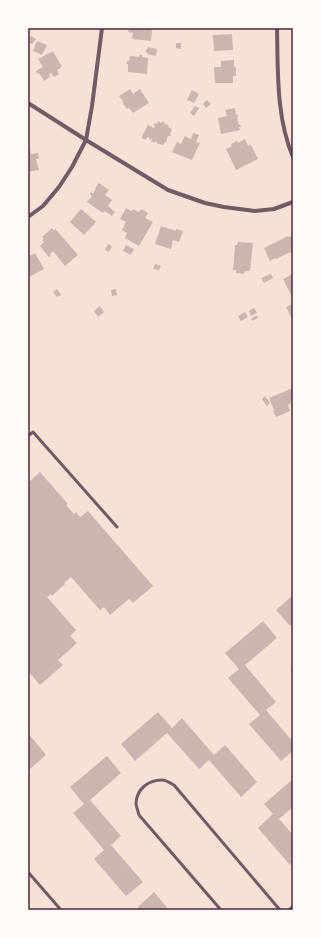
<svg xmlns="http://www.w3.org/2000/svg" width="321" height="938" font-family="Helvetica,sans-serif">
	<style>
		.building { fill: #ccb4b1 }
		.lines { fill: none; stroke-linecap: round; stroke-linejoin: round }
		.service { stroke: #755966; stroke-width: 3 }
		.minor { stroke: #755966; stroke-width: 4 }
		.neatline { fill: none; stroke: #4a2c40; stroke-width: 1.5 }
	</style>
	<rect width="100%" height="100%" fill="#f7e1d7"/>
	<g class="building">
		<polygon points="129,28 152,28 151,41 132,39 133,33 128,32"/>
		<polygon points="232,34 233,50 214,51 213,35"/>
		<polygon points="31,36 36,39 32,44 28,42"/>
		<polygon points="37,41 47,45 42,55 33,51"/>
		<polygon points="176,43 181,43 181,49 176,48"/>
		<polygon points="148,47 157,49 156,56 147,54 147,52 146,52 146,49 148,49"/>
		<polygon points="53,51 62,67 57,70 59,74 54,77 51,73 49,75 50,77 44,81 39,73 38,74 36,71 43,67 38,59"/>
		<polygon points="139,55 142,55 142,57 148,58 147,74 128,72 128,64 126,64 127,61 129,61 130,56 139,57"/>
		<polygon points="234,60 234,67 236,67 236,76 233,76 233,83 215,83 214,67 221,67 221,61"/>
		<polygon points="130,89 133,94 140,89 149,103 133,113 129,108 127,109 122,102 123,101 119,96"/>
		<polygon points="192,90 199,94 194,103 187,100"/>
		<polygon points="207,100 211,104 206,108 203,104"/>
		<polygon points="195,106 199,108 194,116 190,113"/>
		<polygon points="235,108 236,115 238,114 238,117 237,118 239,125 240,125 241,127 239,127 240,130 221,134 218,118 227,116 225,110"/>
		<polygon points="158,121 162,123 162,121 165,123 164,124 169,125 168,127 172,129 170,134 171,135 170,136 168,136 166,142 165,142 163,145 156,143 157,142 155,141 154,143 151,141 152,139 151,139 150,140 149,139 150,138 148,137 145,140 142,138 142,136 148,125 154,128 155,126 154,125 155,123 157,124"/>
		<polygon points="193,133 199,135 196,142 200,143 192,160 172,152 177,142 181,144 185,136 191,139"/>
		<polygon points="245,139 248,146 251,145 258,159 236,170 226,149 232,146 231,144 237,141 238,143"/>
		<polygon points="30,147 31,154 38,153 39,159 36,159 39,170 28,172 28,148"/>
		<polygon points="99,183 109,190 105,195 112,200 108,206 115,212 112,216 105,211 103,213 87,202 92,196 90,194 91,192 93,194 96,189 95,188"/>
		<polygon points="126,208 132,211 133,209 139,212 141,209 148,213 145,218 153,222 139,246 125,238 127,233 122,230 126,222 120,219"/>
		<polygon points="81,209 96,222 84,235 70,222"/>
		<polygon points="161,226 176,231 176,229 183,231 179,242 173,240 171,249 155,244"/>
		<polygon points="52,228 54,231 55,229 59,233 78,255 65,266 53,251 50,254 51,256 49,257 40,246 44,242 42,240 44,239 42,237"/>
		<polygon points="293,235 293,251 276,259 275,258 270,261 264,248 288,236 288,237"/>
		<polygon points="238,242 253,243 250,271 245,271 244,274 236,273 236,270 233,270 235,245 237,245"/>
		<polygon points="108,244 112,246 109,252 105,250"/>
		<polygon points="126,245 134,249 131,255 123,251"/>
		<polygon points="35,253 44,269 29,277 28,275 28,257"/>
		<polygon points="155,264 161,266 159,270 153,269"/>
		<polygon points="271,274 273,278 264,283 261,278"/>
		<polygon points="293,274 293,296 292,297 283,279"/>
		<polygon points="57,289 61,295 57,297 53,292"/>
		<polygon points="116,289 117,295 112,296 111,290"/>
		<polygon points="293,304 293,320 286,307"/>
		<polygon points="100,306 104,312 98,317 94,311"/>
		<polygon points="254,308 257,313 251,316 249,311"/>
		<polygon points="245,312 248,317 241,321 238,316"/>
		<polygon points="257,315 258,318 252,321 251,319"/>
		<polygon points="293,388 293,402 288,405 290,411 276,417 273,411 274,410 269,398"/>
		<polygon points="265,396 270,403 267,406 262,399"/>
		<polygon points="40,472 68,504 66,505 74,514 76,512 80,517 88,511 153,586 133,603 129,599 110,615 104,607 100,610 71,577 64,583 65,584 52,596 51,594 47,597 76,630 70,636 77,643 58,660 63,665 40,685 28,671 28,483"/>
		<polygon points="293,595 293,623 290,626 276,610"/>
		<polygon points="263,621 277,638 245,665 276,702 266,710 293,742 293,751 281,761 249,724 260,715 228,678 239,669 225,653"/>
		<polygon points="158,712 172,728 182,718 214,755 225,745 257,782 241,797 209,760 199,769 167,733 135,761 121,744"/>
		<polygon points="28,733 46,755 30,769 28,767"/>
		<polygon points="107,756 121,773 90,800 121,836 111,845 143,882 126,896 94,859 104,850 73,813 84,804 70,787"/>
		<polygon points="293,779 293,807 279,819 293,835 293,862 290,865 258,828 273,814 264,804"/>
		<polygon points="154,892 169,910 140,910 138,907"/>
	</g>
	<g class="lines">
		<g class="service">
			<polyline points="28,436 33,432 117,527"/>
			<polyline points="293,669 293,670"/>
			<polyline points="28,872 61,910"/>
			<path d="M 221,910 L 139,815 C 138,811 136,806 136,803 C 137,789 148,780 162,780 C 166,780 170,783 174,785 L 280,910"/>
		</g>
		<g class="minor">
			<path d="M 277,28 C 278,71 276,117 293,157"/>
			<polyline points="28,103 86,140 168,190 205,203 224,207 255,211 274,209 293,202"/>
			<polyline points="28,217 43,206 59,187 72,167 86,140 92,106 102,28"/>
			<polyline points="290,910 293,907"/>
		</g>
	</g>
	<rect width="321" height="938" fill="none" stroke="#fffaf5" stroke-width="58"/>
	<rect x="29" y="29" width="263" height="880" class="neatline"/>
</svg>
